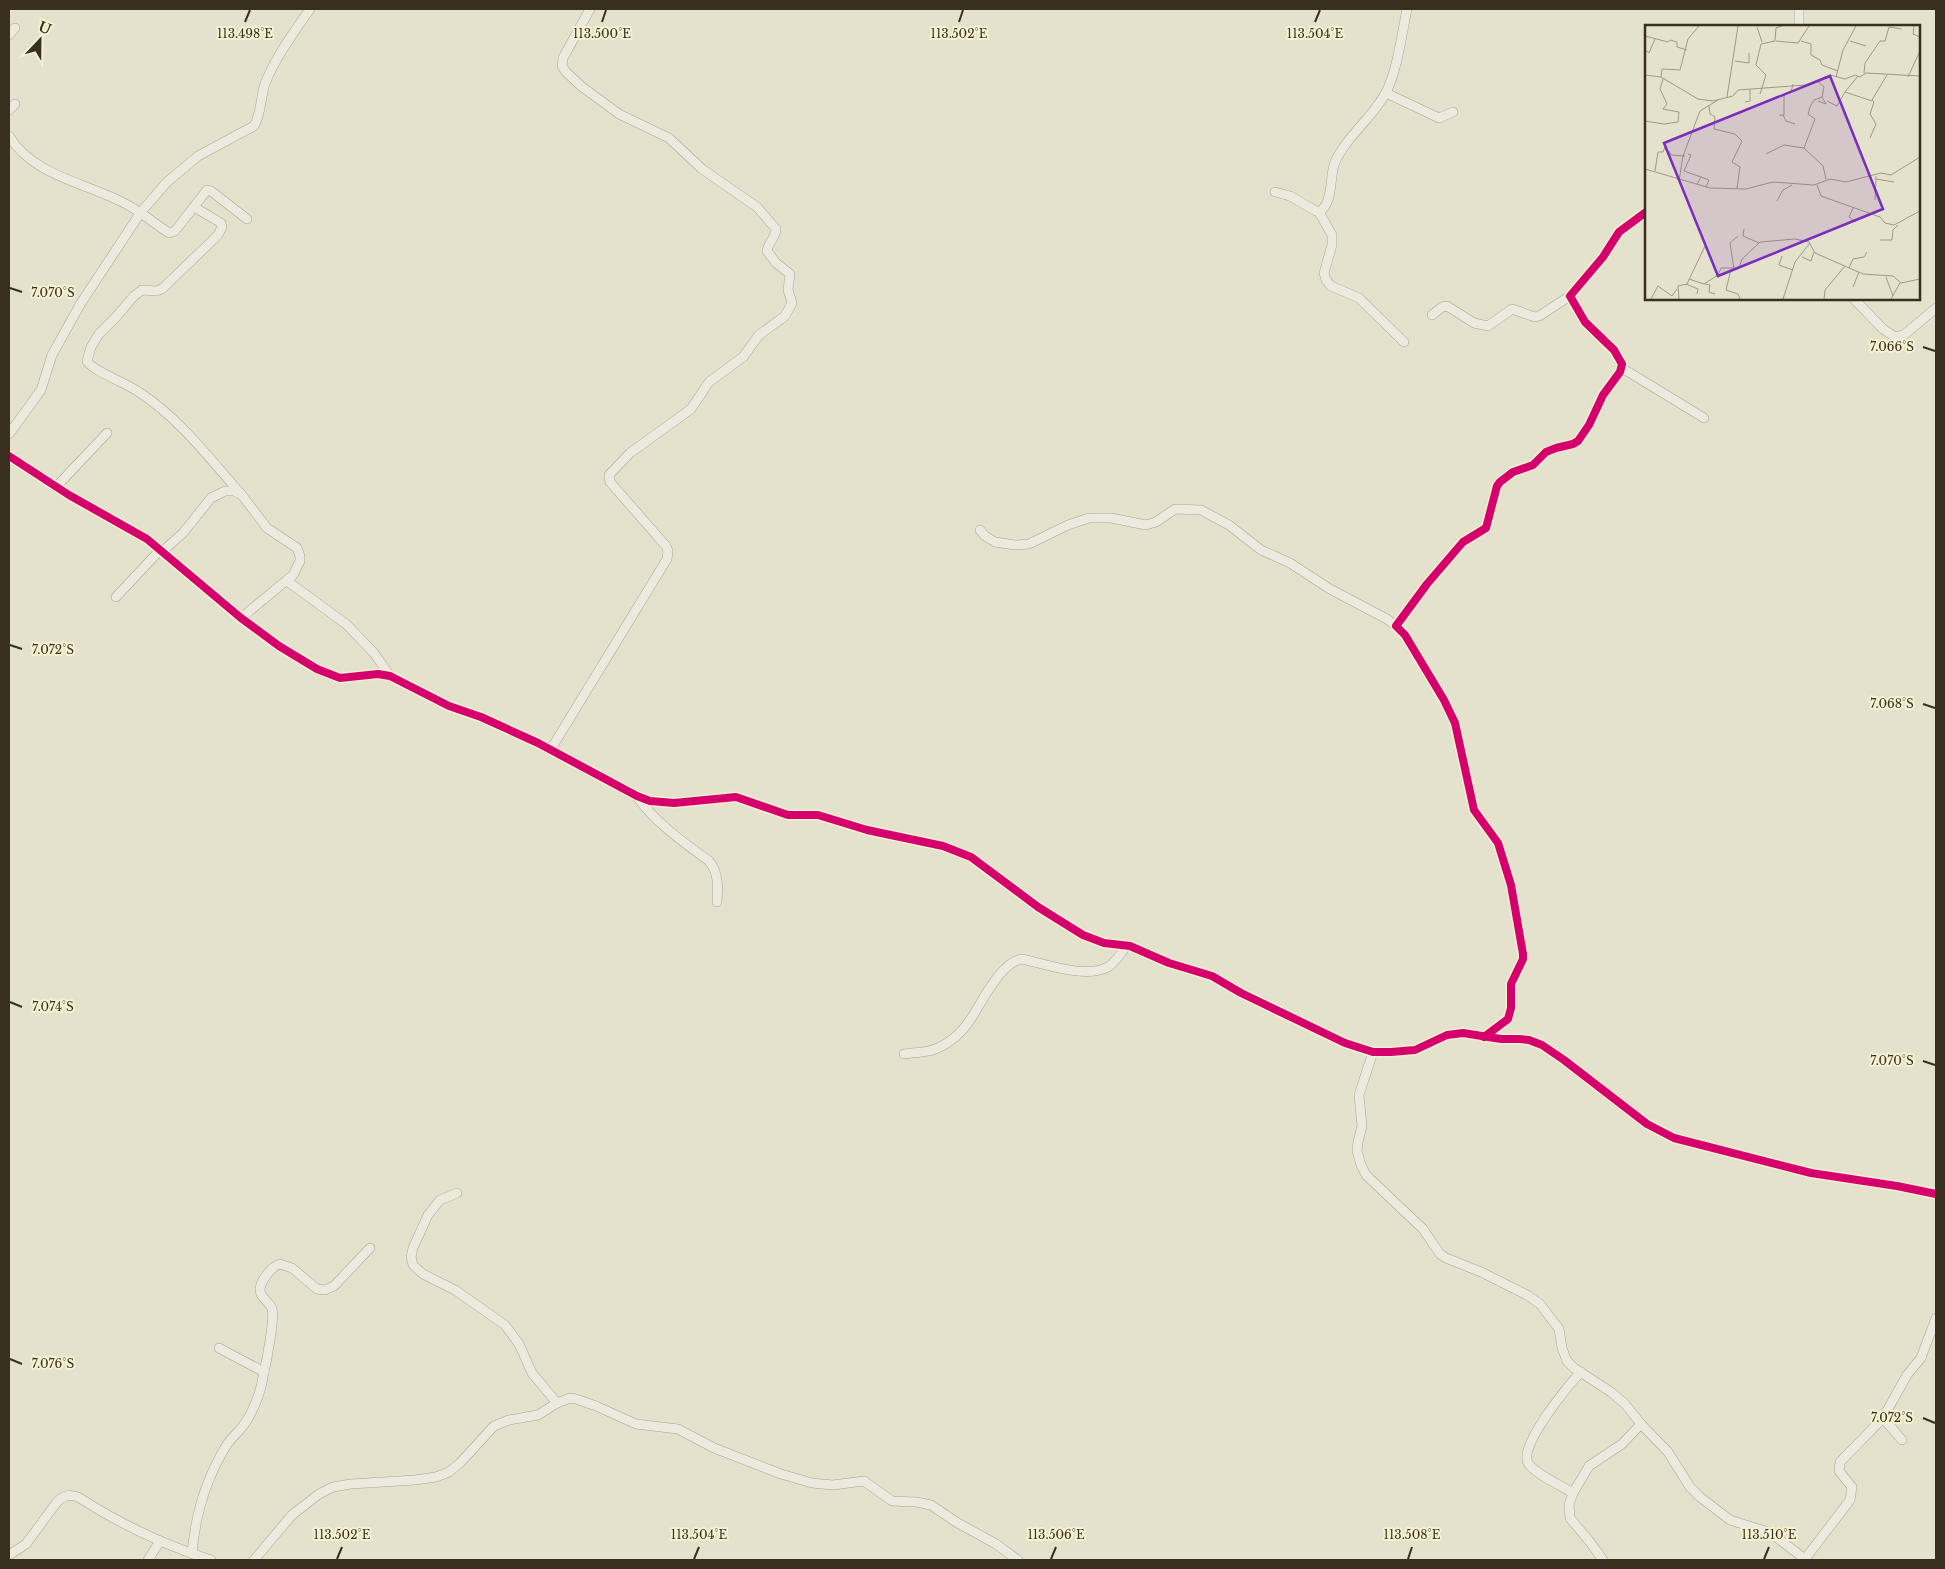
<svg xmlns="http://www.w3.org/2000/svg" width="1945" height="1569" font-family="'Libre Baskerville',serif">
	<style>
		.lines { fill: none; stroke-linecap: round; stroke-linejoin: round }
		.street-casing { stroke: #a9a595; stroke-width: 10 }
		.street { stroke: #eceade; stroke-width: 9 }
		.cycleway-casing { stroke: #f5f1d2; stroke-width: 11 }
		.cycleway { stroke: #d6006c; stroke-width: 8 }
		.ticks { fill: none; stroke: #382f1e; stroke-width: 2 }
		.inset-road { fill: none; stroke: #9f9a86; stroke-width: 1 }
		.view { fill: #7b2cbf; fill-opacity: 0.15; stroke: #7b2cbf; stroke-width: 2.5 }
		.inset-edge { fill: none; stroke: #382f1e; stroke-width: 2.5 }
		.ticks-label { font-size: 12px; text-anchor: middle; fill: #382f1e; stroke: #f5f1d2; stroke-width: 4; stroke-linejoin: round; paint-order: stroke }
	</style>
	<rect width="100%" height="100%" fill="#e4e1cc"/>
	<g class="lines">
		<g class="street-casing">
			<g id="street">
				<polyline points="1799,9 1799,26"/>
				<polyline points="9,35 15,28"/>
				<polyline points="1386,93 1439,118 1453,112"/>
				<polyline points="9,110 15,104"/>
				<path d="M 9,136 C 33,175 82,182 120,201 C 138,209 152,222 169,233 L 175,231 L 207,190 L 211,191 L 247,219"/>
				<path d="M 1275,192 L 1290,196 L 1316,211 L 1319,212 C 1334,203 1329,177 1335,162 C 1347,136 1372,118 1385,94 C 1397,73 1402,33 1407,9"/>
				<path d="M 194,207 L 221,223 L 222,227 L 218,235 L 162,289 L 156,291 L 142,290 L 134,296 L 116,317 L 99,334 L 91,347 L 87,361 C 91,370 128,384 139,392 C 180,419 209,458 241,494"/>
				<polyline points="1319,212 1332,235 1332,245 1324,273 1326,280 1331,286 1359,298 1404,342"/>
				<polyline points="1854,299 1883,329 1895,337 1904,335 1936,308"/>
				<polyline points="1432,315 1442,307 1447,306 1474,323 1488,326 1512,309 1535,317 1539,316 1570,296"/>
				<polyline points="1622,368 1704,418"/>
				<path d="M 9,434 L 41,390 L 52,355 L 81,303 L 141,212 L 167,182 L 198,156 L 254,126 C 262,113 260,96 266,81 C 277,55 294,32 310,9"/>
				<polyline points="9,456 69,495 147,539 241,618 279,646 317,669 340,678 378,674 390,676 449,706 481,717 538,743 637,796 650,801 674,803 736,797 788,815 818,815 867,830 943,846 971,857 1038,907 1083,935 1104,943 1130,946 1169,963 1212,976 1241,993 1345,1043 1373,1052 1391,1052 1415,1050 1447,1035 1463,1033 1501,1039 1520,1039 1529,1040 1542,1045 1564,1060 1647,1124 1674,1138 1811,1173 1897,1186 1936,1194"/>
				<polyline points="56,487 107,433"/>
				<polyline points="980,530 985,536 995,542 1015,545 1029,544 1068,525 1089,518 1111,518 1146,525 1156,522 1175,509 1201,510 1229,525 1261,550 1290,563 1330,589 1387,619 1396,626"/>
				<polyline points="163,551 183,533 211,498 225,491 234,491 241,494 267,528 297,548 300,556 300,561 293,575 241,618"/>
				<polyline points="287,581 346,624 374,653 390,676"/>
				<polyline points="116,597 161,549"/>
				<path d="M 551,749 L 667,559 L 668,551 L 666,546 L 610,482 L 609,475 L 630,453 L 691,409 L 709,382 L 743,357 L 759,335 L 785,316 L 792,303 L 788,290 L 790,274 L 776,263 L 767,251 C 768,243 776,237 776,229 L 757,207 L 702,169 L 669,138 L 619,114 L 581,86 L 566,72 L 562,66 L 563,58 L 590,9"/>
				<path d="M 637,797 C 656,823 683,842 709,861 C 719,873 718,887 717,902"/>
				<polyline points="1484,1037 1508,1019 1511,1008 1511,984 1523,959 1523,954 1511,885 1498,843 1474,810 1455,723 1444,700 1405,635 1396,626 1427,584 1463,542 1486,528 1497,486 1500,482 1513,472 1533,465 1546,452 1556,448 1573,444 1578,441 1589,425 1603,395 1620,372 1622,364 1614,350 1585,322 1570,296 1603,257 1619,232 1646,212"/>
				<polyline points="1373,1052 1359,1095 1362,1126 1358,1142 1357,1151 1361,1165 1366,1175 1423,1229 1440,1254 1446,1258 1481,1272 1527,1295 1540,1304 1559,1329 1562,1348 1567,1361 1574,1368 1611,1392 1625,1404 1641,1424 1668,1452 1690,1487 1700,1497 1730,1520 1771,1533 1806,1560"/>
				<path d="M 904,1054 C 915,1052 928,1053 938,1048 C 951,1042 963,1031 970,1020 C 981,1004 1001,961 1022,959 C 1046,964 1085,979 1108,967 C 1116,962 1121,953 1126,946"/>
				<polyline points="457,1193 440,1200 428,1215 413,1248 411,1257 413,1265 423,1274 455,1290 505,1325 519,1344 532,1373 557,1403"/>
				<polyline points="219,1348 264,1372"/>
				<polyline points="1902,1440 1883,1418 1907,1375 1921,1358 1936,1318"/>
				<path d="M 1573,1493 C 1562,1486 1535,1474 1528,1463 C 1518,1447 1568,1385 1581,1372"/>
				<path d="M 192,1554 C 195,1516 206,1479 226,1446 C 231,1438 240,1431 245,1423 C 254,1410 261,1391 263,1377 C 266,1364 275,1319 272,1309 C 270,1302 260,1298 260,1290 C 260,1281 272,1266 280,1264 L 292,1268 L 317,1289 L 325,1290 L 334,1286 L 370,1248"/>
				<path d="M 9,1555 L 26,1544 L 57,1502 C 64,1495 69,1494 78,1497 C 120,1524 164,1545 211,1560"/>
				<polyline points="1805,1559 1850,1500 1852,1487 1839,1471 1840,1462 1883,1418"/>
				<polyline points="148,1560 160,1541"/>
				<polyline points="254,1560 292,1515 319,1494 333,1487 351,1484 415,1480 436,1477 449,1472 460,1463 494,1426 509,1420 538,1415 557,1403 570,1398 576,1399 596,1406 636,1424 678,1429 714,1448 781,1474 812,1483 833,1485 864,1481 892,1501 916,1502 931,1505 956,1522 996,1544 1018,1560"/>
				<polyline points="1603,1560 1590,1542 1570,1518 1569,1505 1573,1493 1589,1466 1622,1444 1641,1424"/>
			</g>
		</g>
		<use href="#street" class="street"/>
		<g class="cycleway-casing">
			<g id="cycleway">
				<polyline points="9,456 69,495 147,539 241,618 279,646 317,669 340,678 378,674 390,676 449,706 481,717 538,743 637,796 650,801 674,803 736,797 788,815 818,815 867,830 943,846 971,857 1038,907 1083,935 1104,943 1130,946 1169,963 1212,976 1241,993 1345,1043 1373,1052 1391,1052 1415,1050 1447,1035 1463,1033 1501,1039 1520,1039 1529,1040 1542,1045 1564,1060 1647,1124 1674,1138 1811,1173 1897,1186 1936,1194"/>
				<polyline points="1484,1037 1508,1019 1511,1008 1511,984 1523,959 1523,954 1511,885 1498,843 1474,810 1455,723 1444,700 1405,635 1396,626 1427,584 1463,542 1486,528 1497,486 1500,482 1513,472 1533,465 1546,452 1556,448 1573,444 1578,441 1589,425 1603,395 1620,372 1622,364 1614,350 1585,322 1570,296 1603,257 1619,232 1646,212"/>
			</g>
		</g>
		<use href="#cycleway" class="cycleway"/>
	</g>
	<path class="ticks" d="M 245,22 L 250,10M 602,22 L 606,10M 959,22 L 963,10M 1315,22 L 1320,10M 10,288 L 22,292M 1923,347 L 1935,351M 10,645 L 22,649M 1923,704 L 1935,708M 10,1002 L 22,1007M 1923,1061 L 1935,1065M 10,1359 L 22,1364M 1923,1418 L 1935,1423M 337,1559 L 342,1547M 694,1559 L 699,1547M 1051,1559 L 1056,1547M 1408,1559 L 1412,1547M 1764,1559 L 1769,1547"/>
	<g transform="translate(1645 25)">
		<rect width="275" height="275" fill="#e4e1cc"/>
		<path class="inset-road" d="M 269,1 L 268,9 L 275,12M 112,2 L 117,17M 0,11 L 23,17 L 25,15 L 32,17 L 32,22 L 42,25M 131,16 L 153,18 L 164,1M 156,16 L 166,19 L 166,30 L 175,35 L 177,40 L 193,46M 205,16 L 221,21M 0,25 L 4,28 L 10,14M 90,36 L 104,38 L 104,28M 219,48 L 220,38 L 235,16 L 240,16 L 244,2 L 257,4M 0,50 L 16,52 L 53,74 L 68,76 L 88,71 L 93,65 L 160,60 L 185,50 L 200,54 L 210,50 L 215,52 L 221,48 L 275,51M 213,51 L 200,67 L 227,76M 16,52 L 17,44 L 35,45 L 43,14 L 54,1M 191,52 L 198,25 L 211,1M 263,52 L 275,26M 172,56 L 179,62 L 177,72 L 169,75 L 165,82 L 163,89 L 170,94 L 159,123 L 178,141 L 181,154M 115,69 L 121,50 L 111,40 L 116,19 L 130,16 L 131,3 L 137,1M 82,72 L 93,1M 173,76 L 181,79 L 177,72M 182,76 L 192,81 L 200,67M 100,77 L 105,76 L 105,64M 64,81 L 65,89 L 70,92 L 69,104 L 90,109 L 97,116 L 87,137 L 95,142 L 92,163M 134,90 L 139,90 L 139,69 L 146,67 L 148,59M 138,90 L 141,96 L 150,99M 0,96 L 19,99 L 33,97 L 34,87 L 18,84 L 22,79 L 15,64 L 18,54M 225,113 L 231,99 L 225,89 L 229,77 L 227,75 L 242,50M 24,126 L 26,130 L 40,131M 43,129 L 46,130 L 39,146 L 56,152M 121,129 L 139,120 L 159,123M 0,144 L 65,163 L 101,164 L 128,157 L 169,160 L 185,154 L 201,157 L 236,148 L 246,150 L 275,132M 10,146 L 13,127 L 18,127 L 21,120M 231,154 L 249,157M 34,156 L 38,131 L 55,86 L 73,75M 52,159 L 56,152 L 64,155 L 61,162M 172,160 L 176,171 L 235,192 L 240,198 L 249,200 L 275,186M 230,175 L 231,151M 132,176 L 138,165 L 147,160M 208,183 L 204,192 L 211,197M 99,204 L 98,211 L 114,218M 235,215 L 247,215 L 248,205 L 253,200M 137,231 L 134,240 L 148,245M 157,232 L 166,236 L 169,227M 204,243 L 208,234 L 219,232 L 222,227M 86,244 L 81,265 L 93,269 L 95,274M 89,244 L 85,218 L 93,211M 241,252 L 248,271M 44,254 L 59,259 L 73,250 L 76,243 L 94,243 L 97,234 L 115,217 L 150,214 L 164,217 L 170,228 L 218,249 L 248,251 L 256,258 L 275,254M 41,259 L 53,264 L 52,269M 60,259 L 65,260 L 64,267 L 70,269M 208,262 L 214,247M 6,274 L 13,261 L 27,271 L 32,264M 34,274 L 33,261 L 42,259 L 60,221M 138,274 L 150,237 L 165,218M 179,274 L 180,265 L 200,241M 246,274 L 255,258"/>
		<path class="view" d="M 185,51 L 238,184 L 73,251 L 19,118 Z"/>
		<rect width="275" height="275" class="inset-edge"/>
	</g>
	<g class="ticks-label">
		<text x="245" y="38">113.498°E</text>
		<text x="602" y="38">113.500°E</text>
		<text x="959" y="38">113.502°E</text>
		<text x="1315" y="38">113.504°E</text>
		<text x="53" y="297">7.070°S</text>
		<text x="1892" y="351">7.066°S</text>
		<text x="53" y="654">7.072°S</text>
		<text x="1892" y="708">7.068°S</text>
		<text x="53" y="1011">7.074°S</text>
		<text x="1892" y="1065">7.070°S</text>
		<text x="53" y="1368">7.076°S</text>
		<text x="1892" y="1422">7.072°S</text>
		<text x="342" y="1539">113.502°E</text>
		<text x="699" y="1539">113.504°E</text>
		<text x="1056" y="1539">113.506°E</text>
		<text x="1412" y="1539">113.508°E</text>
		<text x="1769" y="1539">113.510°E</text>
	</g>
	<rect width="1945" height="1569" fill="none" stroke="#382f1e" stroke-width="20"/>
	<g transform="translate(40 40) rotate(22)" stroke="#f5f1d2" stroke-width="4" paint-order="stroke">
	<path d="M0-4L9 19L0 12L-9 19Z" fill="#382f1e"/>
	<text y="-8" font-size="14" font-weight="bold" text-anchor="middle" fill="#382f1e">U</text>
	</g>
</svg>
